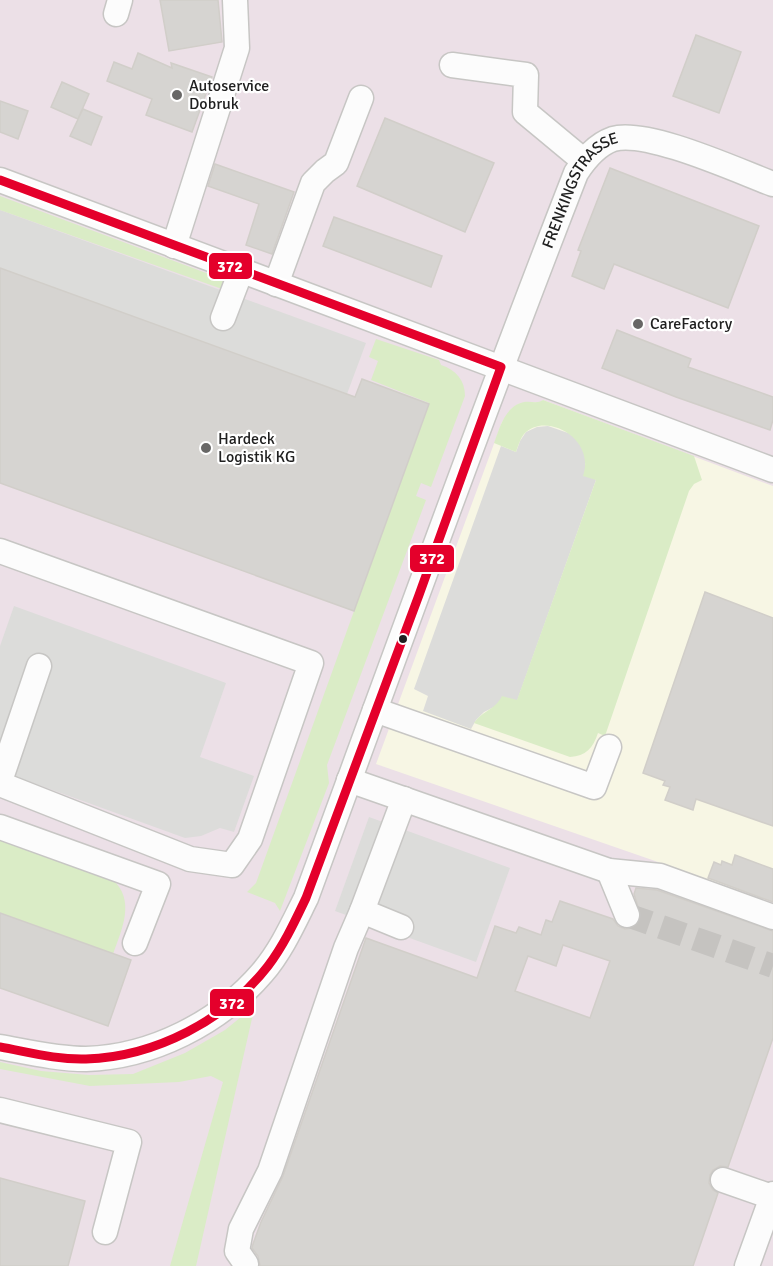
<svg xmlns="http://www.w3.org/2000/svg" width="773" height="1266" font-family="Signika,sans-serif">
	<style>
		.industrial { fill: #ece0e7 }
		.education { fill: #f7f6e4 }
		.religious { fill: #dcdcda }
		.grass { fill: #daecc6 }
		.building { fill: #d6d4d1; stroke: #d1cec9; stroke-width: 1.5; fill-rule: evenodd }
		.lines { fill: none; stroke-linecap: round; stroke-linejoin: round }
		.minor-tunnel { stroke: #c5c3c0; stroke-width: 24; stroke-dasharray: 24 12; stroke-linecap: butt }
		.minor-casing { stroke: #c7c6c4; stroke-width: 27 }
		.minor { stroke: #fcfcfc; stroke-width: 24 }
		.bus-1-casing { stroke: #fff; stroke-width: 14 }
		.bus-1 { stroke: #e4002b; stroke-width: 9 }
		.poi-dot { fill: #686766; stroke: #fff; stroke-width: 2 }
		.bus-dot { fill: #202020; stroke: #fff; stroke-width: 2 }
		.labels { text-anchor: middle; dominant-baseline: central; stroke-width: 4.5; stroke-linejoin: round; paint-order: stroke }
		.poi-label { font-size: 16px; fill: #202020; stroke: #fff; text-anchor: start }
		.street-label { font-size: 16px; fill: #202020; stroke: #fff }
		.line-badge { stroke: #fff; stroke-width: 2 }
		.badge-label { font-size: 16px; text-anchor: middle; font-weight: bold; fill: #fff }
	</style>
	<rect width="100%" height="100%" fill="#eeece8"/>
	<rect class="industrial" x="0" y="0" width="773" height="1266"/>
	<polygon class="education" points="543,400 773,486 773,902 376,764 502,422 511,409 518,404 532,402 539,403"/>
	<g class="religious">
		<polygon points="0,210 366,343 347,394 0,268"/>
		<polygon points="548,426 571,434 578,440 585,453 585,470 596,480 517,701 498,705 484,712 476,720 471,729 423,711 428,696 414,689 501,446 516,452 520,441 526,432 537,427"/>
		<polygon points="14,606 226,683 200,757 254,776 234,832 220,828 201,836 185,838 0,771 0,646"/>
		<polygon points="369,817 510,868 476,962 335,911"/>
	</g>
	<g class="grass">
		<polygon points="0,196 225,280 222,289 0,210"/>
		<path d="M 376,339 L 439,360 L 441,365 C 456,370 465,380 465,396 L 431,487 L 421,483 L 416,496 L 426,500 L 327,765 L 329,783 L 280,911 L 275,903 L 247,892 L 256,883 L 429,403 L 371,380 L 378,361 L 369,357 Z"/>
		<path d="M 543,400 L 694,456 L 702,480 L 694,484 L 689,491 L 605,736 L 598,733 C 593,748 586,756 570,757 L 474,723 C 483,710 494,711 502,696 L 517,700 L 596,480 L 583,476 C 596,438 545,411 524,434 C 520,439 518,446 516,452 L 494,443 C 500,427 505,406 524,402 C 532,401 537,404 543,400 Z"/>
		<path d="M 6,840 L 112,879 C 136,900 122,929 113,954 L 0,913 L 0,841 Z"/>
		<polygon points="246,1013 253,1014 196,1266 170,1266 223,1082 211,1076 179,1082 90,1086 0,1069 0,1062 41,1071 89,1075 133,1074 185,1053 225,1030"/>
	</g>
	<g class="building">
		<polygon points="160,0 218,0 222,42 169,51"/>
		<polygon points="696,35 741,52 719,113 673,96"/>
		<polygon points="138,53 172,68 171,63 212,77 192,132 146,115 152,99 107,81 114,62 132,69"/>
		<polygon points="62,82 89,94 78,119 51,107"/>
		<polygon points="0,101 28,111 18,139 0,132"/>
		<polygon points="83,109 102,117 91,145 70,136"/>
		<polygon points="385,118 494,163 465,232 357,186"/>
		<polygon points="215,164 294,192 272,254 246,245 259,204 208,186"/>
		<polygon points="610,168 759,226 728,308 614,264 604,289 572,276 581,251 578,250"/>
		<polygon points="334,217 442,256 431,287 323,246"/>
		<polygon points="0,268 355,397 362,379 429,404 354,611 0,483"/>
		<polygon points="617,330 691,359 688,367 773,397 773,420 770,430 676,397 602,368"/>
		<polygon points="705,592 773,618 773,826 696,799 693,810 665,800 670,787 663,785 665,781 643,773"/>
		<polygon points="735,855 773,869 773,902 708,878 714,862 721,865 722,861 732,865"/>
		<path d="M 636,888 L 657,890 L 773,931 L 773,1038 L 728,1167 L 720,1166 L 713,1170 L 710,1175 L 709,1183 L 713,1190 L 718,1193 L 693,1266 L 260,1266 L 258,1256 L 252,1248 L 253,1244 L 261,1222 L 283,1176 L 366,938 L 477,978 L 495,926 L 516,933 L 519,927 L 541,935 L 546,920 L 552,922 L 560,901 L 613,919 L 618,926 L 625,929 L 632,928 L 639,923 L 641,916 L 634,894 ZM 563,945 L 610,961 L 590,1018 L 515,991 L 528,956 L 556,966 Z"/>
		<polygon points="0,913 131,960 108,1026 0,988"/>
		<polygon points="0,1178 85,1201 68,1266 0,1266"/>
	</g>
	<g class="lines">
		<polyline class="minor-tunnel" points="627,915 773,966"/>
		<g class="minor-casing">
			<g id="minor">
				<polyline points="116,14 120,0"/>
				<polyline points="452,65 526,75 525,112 584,161"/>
				<polyline points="0,180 773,470"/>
				<polyline points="174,246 237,48 235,0"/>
				<polyline points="276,284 313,183 325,171 336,163 361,98"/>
				<polyline points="223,318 241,271"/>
				<polyline points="0,551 311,663 250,839 232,865 190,859 0,784"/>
				<polyline points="375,710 594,787 609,747"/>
				<polyline points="349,780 609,871 660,876 773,917"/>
				<polyline points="0,781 39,666"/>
				<polyline points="0,827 158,884 135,943"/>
				<polyline points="609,871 627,915"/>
				<polyline points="401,927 362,911 404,799"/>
				<path id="s1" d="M 0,1047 C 28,1052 57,1059 86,1059 C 152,1057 219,1023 262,973 C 281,951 293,924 306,898 C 395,656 482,414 576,173 C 585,159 596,145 613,139 C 647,129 738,171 773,184"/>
				<polyline points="0,1110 129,1142 105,1232"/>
				<polyline points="723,1180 772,1197"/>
				<polyline points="246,1264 237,1251 241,1229 270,1171 346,948 362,911"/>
				<polyline points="747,1266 773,1194"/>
			</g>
		</g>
		<use href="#minor" class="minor"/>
		<g class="bus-1-casing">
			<path id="bus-1" d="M 0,180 L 501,367 L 419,595 L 306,898 C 295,921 284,945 268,966 C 226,1020 155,1057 86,1059 C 57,1060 28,1052 0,1047"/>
		</g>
		<use href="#bus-1" class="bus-1"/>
	</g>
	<g class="poi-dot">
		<circle cx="177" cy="95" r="6"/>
		<circle cx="638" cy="324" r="6"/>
		<circle cx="206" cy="448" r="6"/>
	</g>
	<circle class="bus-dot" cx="403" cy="639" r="5"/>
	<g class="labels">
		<g class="poi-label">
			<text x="189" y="86">Autoservice<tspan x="189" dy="18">Dobruk</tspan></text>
			<text x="650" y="324">CareFactory</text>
			<text x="218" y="439">Hardeck<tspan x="218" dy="18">Logistik KG</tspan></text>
		</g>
		<g class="street-label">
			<text stroke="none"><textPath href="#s1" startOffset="1137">FRENKINGSTRASSE</textPath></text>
		</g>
	</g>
	<g class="line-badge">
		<rect x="208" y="252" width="45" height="28" rx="6" fill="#e4002b"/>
		<rect x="409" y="544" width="46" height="29" rx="6" fill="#e4002b"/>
		<rect x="209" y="988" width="46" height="29" rx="6" fill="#e4002b"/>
	</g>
	<g class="badge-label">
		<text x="230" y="272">372</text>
		<text x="432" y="564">372</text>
		<text x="232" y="1009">372</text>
	</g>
</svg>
